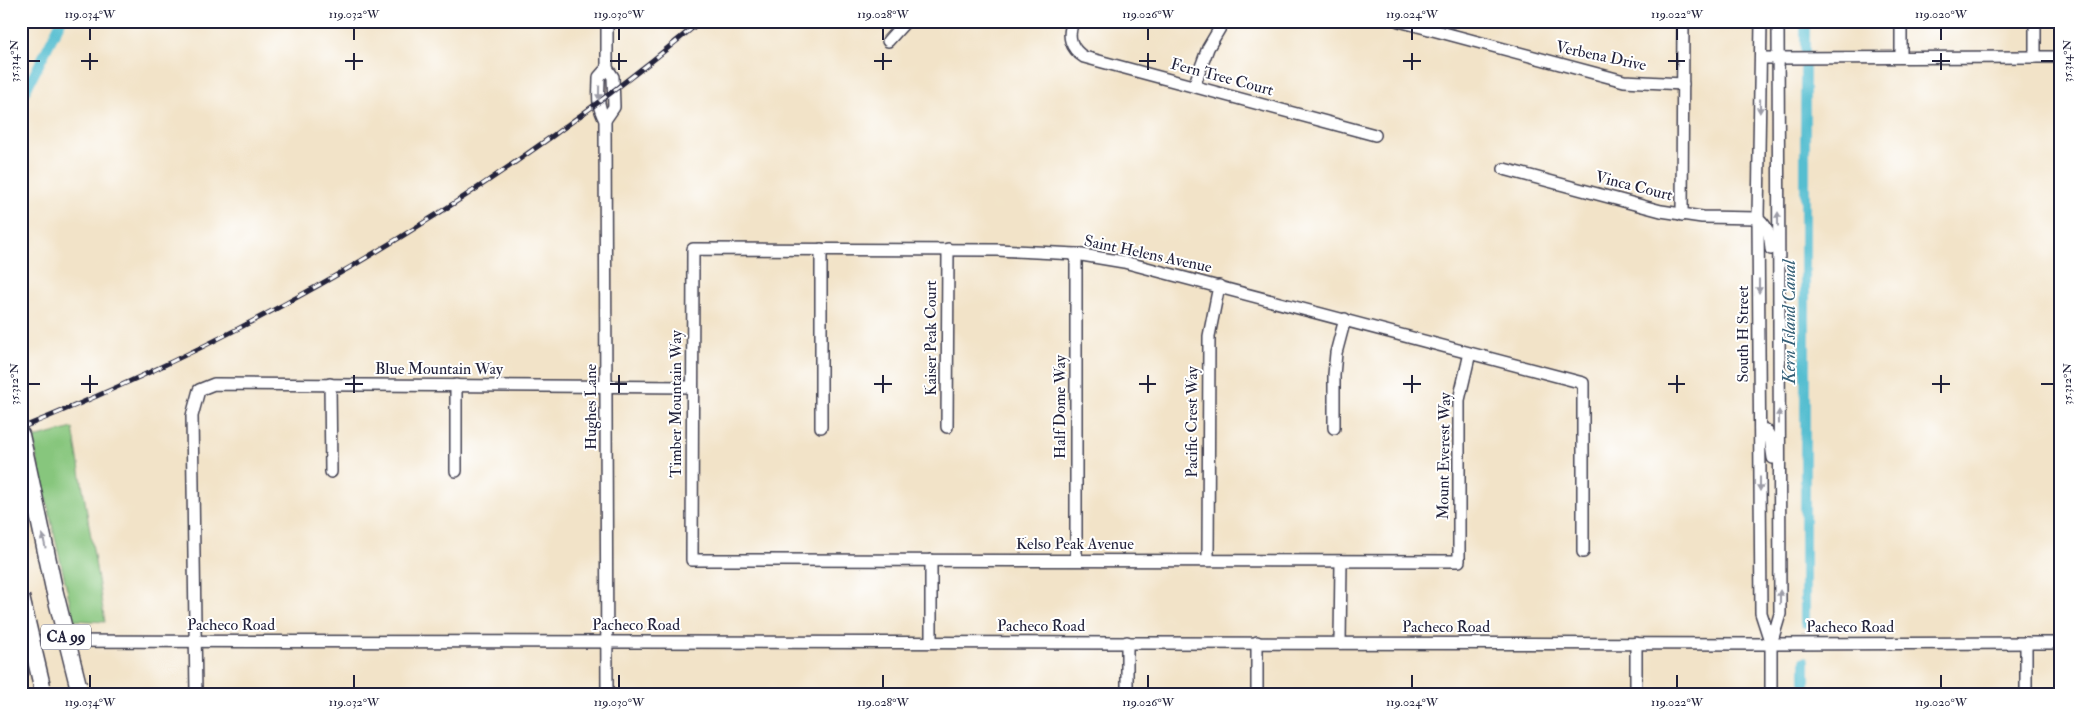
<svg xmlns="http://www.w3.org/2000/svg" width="2081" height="715" font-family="'IM FELL Double Pica',serif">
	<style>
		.green { fill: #87c67d; stroke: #54745c }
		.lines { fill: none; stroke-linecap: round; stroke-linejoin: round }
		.canal { stroke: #54bed0; stroke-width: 10 }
		.minor-casing { stroke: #413f50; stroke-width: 14 }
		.highway-casing { stroke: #413f50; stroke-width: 19 }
		.minor { stroke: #fff; stroke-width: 11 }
		.highway { stroke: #fff; stroke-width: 16 }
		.rail-casing { stroke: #22223b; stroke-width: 5 }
		.rail { stroke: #fff; stroke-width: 3; stroke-dasharray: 9; stroke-linecap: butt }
		.highway-bridge-casing { stroke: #413f50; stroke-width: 19; stroke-linecap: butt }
		.highway-bridge { stroke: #fff; stroke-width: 16 }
		.oneway { fill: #9c9ca7 }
		.ticks { fill: none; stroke: #22223b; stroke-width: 2 }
		.labels { text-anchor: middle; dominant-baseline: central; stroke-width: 4; stroke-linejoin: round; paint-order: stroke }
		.shield { fill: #fff; stroke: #646476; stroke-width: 1 }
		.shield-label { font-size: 15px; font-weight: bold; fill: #22223b }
		.street-label { font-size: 16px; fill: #22223b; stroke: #fff }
		.water-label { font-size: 18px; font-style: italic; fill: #366077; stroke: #fff }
		.neatline { fill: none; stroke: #22223b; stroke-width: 2 }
		.ticks-label { font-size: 12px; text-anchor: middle; fill: #22223b }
	</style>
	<rect width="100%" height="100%" fill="#fff"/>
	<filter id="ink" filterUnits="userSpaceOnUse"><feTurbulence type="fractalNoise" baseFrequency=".02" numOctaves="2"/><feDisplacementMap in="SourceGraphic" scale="10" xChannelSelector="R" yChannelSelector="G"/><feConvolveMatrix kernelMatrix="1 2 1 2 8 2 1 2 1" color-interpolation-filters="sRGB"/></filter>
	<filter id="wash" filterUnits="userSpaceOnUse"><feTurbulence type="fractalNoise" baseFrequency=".0096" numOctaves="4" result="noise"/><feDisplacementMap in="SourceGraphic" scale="20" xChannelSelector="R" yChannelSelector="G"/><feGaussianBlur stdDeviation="1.12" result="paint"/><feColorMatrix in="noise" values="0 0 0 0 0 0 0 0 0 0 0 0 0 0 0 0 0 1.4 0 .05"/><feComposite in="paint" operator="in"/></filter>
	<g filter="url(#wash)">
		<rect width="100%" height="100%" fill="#f2e3c8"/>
		<polygon class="green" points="73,428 105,622 74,620 36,455 34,438"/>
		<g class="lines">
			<g class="canal">
				<polyline points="21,100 61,21"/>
				<polyline points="1805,623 1805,21"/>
				<polyline points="1805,694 1805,661"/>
			</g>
		</g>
	</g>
	<g filter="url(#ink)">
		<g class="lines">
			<g class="minor-casing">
				<g id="minor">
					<path d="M 1074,21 C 1066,35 1071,49 1084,57 L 1375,135"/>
					<polyline points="1399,21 1624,81 1683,84"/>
					<polyline points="1761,21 1758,218 1761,613 1771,644"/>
					<polyline points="888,41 906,21"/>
					<polyline points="1901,57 1901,21"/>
					<polyline points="2035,57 2035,21"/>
					<polyline points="1761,58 2060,57"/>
					<path d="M 607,68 L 599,77 C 599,95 596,104 605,120 L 607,694"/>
					<polyline points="1194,86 1208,48 1224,21"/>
					<polyline points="605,120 614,107 613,77 607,68 607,21"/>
					<path d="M 1504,169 L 1661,211 L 1702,217 L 1758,218 C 1768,227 1770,235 1771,249"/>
					<polyline points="1682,215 1683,21"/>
					<polyline points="1470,353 1459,400 1459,561 692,560 693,249 997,250 1076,254 1124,262 1583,383 1583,552"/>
					<polyline points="330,384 331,472"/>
					<polyline points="821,427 821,249"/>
					<polyline points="947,427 948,249"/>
					<polyline points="1334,428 1334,375 1336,353 1345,319"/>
					<polyline points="1760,429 1766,430 1770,437 1773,458"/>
					<polyline points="456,471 456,385"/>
					<polyline points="1076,560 1076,254"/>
					<polyline points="1208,560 1209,336 1219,286"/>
					<polyline points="21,641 1771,644 2060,643"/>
					<polyline points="931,642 931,560"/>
					<polyline points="1340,643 1341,561"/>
					<polyline points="2026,643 2026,694"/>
					<polyline points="196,694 192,416 199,390 214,384 692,387"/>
					<polyline points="1127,694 1127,642"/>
					<polyline points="1257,694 1257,642"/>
					<polyline points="1636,694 1636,643"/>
					<polyline points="1771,694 1771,644 1780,614 1778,21"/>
				</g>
			</g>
			<g class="highway-casing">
				<polyline id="highway" points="21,435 54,589"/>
			</g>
			<use href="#minor" class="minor"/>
			<use href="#highway" class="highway"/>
			<g class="rail-casing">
				<path id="rail" d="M 21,428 C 268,329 497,191 701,21"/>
			</g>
			<use href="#rail" class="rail"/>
			<g class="highway-bridge-casing">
				<g id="highway-bridge">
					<polyline points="54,589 78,685"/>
					<polyline points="21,597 42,686"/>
				</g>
			</g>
			<use href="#highway-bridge" class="highway-bridge"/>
		</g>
		<defs><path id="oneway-solid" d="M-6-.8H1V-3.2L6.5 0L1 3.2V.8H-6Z" transform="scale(1.25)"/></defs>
		<g class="oneway">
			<use href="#oneway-solid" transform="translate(599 93) rotate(91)"/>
			<use href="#oneway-solid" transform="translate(1760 106) rotate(91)"/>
			<use href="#oneway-solid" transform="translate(1778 219) rotate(-90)"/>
			<use href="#oneway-solid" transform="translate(1759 286) rotate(90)"/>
			<use href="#oneway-solid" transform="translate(1779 417) rotate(-90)"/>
			<use href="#oneway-solid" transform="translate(1760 484) rotate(90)"/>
			<use href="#oneway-solid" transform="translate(44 541) rotate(-102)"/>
			<use href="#oneway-solid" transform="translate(1780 597) rotate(-90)"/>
		</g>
	</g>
	<path class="ticks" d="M 90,28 L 90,40M 354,28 L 354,40M 619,28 L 619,40M 883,28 L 883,40M 1148,28 L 1148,40M 1412,28 L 1412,40M 1677,28 L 1677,40M 1941,28 L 1941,40M 90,53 L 90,70M 354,53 L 354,70M 619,53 L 619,70M 883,53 L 883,70M 1148,53 L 1148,70M 1412,53 L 1412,70M 1677,53 L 1677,70M 1941,53 L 1941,70M 28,61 L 40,61M 81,61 L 98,61M 345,61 L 363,61M 610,61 L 627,61M 874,61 L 892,61M 1139,61 L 1156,61M 1403,61 L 1421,61M 1668,61 L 1685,61M 1932,61 L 1950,61M 2041,61 L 2054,61M 90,375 L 90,393M 354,375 L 354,393M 619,375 L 619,393M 883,375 L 883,393M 1148,375 L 1148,393M 1412,375 L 1412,393M 1677,375 L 1677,393M 1941,375 L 1941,393M 28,384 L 40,384M 81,384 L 98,384M 345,384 L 363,384M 610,384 L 627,384M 874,384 L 892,384M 1139,384 L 1156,384M 1403,384 L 1421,384M 1668,384 L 1685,384M 1932,384 L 1950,384M 2041,384 L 2054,384M 90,675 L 90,688M 354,675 L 354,688M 619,675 L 619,688M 883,675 L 883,688M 1148,675 L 1148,688M 1412,675 L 1412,688M 1677,675 L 1677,688M 1941,675 L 1941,688"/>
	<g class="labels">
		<rect class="shield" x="41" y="624.5" width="50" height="25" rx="4"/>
		<g class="shield-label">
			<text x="66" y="637">CA 99</text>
		</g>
		<g class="street-label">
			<text transform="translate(1601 56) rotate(12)">Verbena Drive</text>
			<text transform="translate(1222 77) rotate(15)">Fern Tree Court</text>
			<text transform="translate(1634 186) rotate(14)">Vinca Court</text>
			<text transform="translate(1148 254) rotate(12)">Saint Helens Avenue</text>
			<text transform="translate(1743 334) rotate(-90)">South H Street</text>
			<text transform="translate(931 338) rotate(-90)">Kaiser Peak Court</text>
			<text x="439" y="369">Blue Mountain Way</text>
			<text transform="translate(676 404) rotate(-90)">Timber Mountain Way</text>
			<text transform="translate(591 407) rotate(-90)">Hughes Lane</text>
			<text transform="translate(1060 407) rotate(-90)">Half Dome Way</text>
			<text transform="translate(1192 422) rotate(-90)">Pacific Crest Way</text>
			<text transform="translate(1444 456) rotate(-89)">Mount Everest Way</text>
			<text x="1075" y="544">Kelso Peak Avenue</text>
			<text x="231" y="625">Pacheco Road</text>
			<text x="636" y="625">Pacheco Road</text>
			<text x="1041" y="626">Pacheco Road</text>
			<text x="1446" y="627">Pacheco Road</text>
			<text x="1850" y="627">Pacheco Road</text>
		</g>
		<g class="water-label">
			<text transform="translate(1789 322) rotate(-90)">Kern Island Canal</text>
		</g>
	</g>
	<rect width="2081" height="715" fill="none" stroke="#fff" stroke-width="55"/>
	<rect x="28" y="28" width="2026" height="660" class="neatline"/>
	<g class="ticks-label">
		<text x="90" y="18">119.034°W</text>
		<text x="354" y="18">119.032°W</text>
		<text x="619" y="18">119.030°W</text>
		<text x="883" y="18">119.028°W</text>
		<text x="1148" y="18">119.026°W</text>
		<text x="1412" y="18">119.024°W</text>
		<text x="1677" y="18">119.022°W</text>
		<text x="1941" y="18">119.020°W</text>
		<text transform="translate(14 61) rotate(-90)" y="4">35.314°N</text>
		<text transform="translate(2067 61) rotate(-90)" y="4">35.314°N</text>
		<text transform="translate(14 384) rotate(-90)" y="4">35.312°N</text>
		<text transform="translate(2067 384) rotate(-90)" y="4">35.312°N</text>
		<text x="90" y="706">119.034°W</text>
		<text x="354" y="706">119.032°W</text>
		<text x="619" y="706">119.030°W</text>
		<text x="883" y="706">119.028°W</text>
		<text x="1148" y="706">119.026°W</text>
		<text x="1412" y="706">119.024°W</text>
		<text x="1677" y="706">119.022°W</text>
		<text x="1941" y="706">119.020°W</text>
	</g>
</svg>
